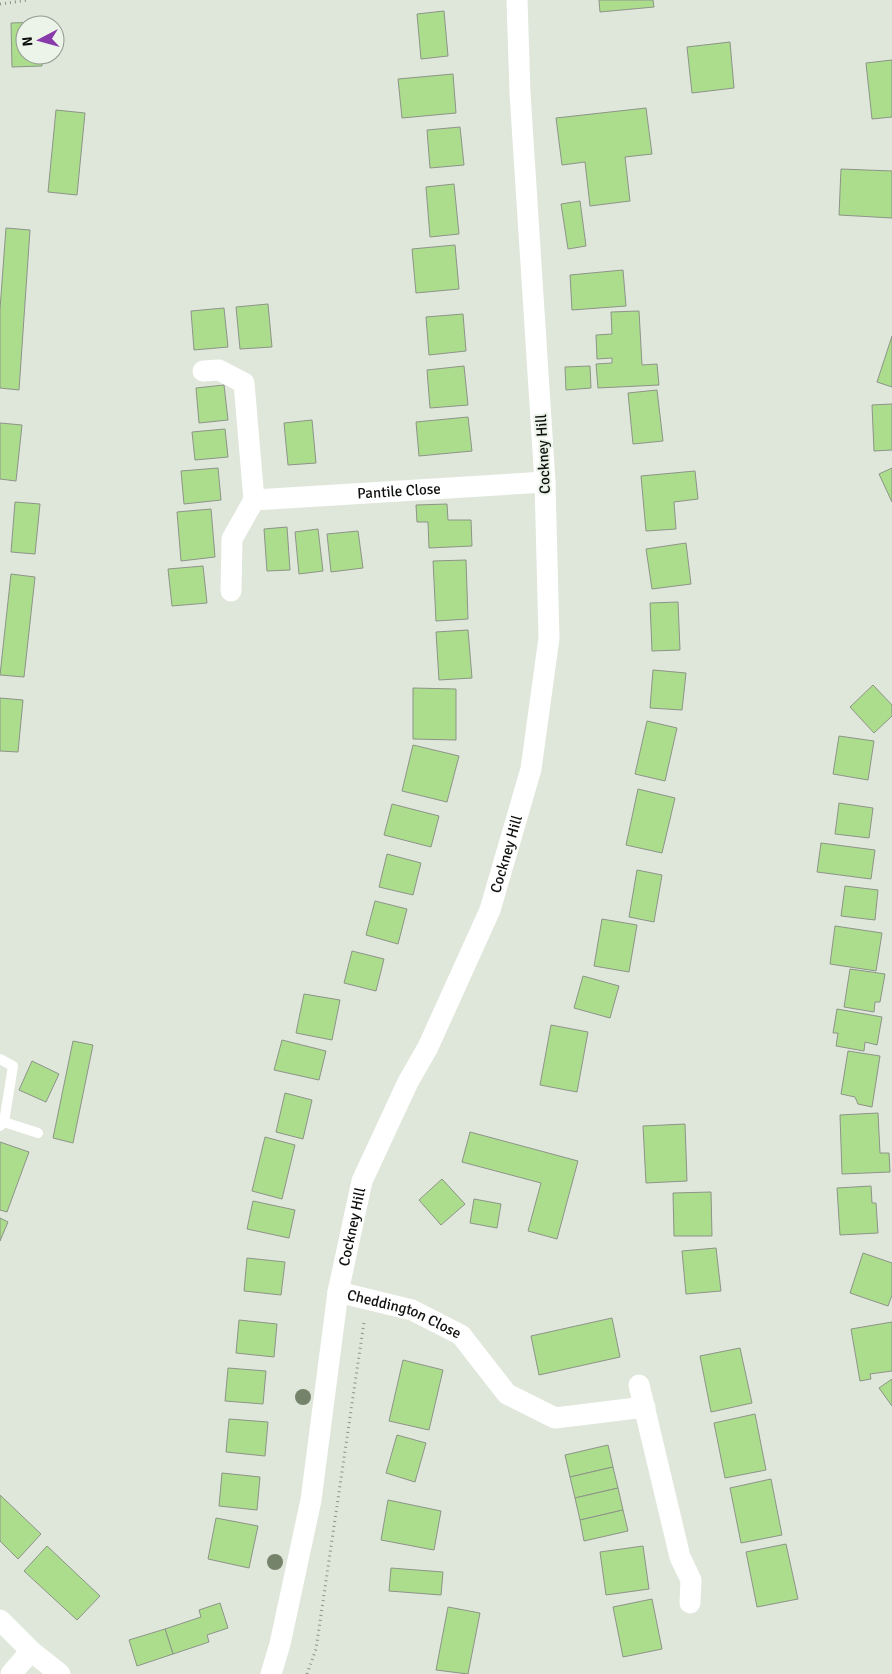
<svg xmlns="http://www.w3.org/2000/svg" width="892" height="1674" font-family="Signika,sans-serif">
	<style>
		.building { fill: #acdd8c; stroke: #8d9489 }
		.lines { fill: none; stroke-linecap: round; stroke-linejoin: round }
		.path { stroke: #8e938a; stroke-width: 3; stroke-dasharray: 1 4; stroke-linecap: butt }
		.service { stroke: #fff; stroke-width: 10 }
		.minor { stroke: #fff; stroke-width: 21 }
		.tree { fill: #75836b }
		.labels { text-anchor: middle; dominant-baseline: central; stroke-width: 4; stroke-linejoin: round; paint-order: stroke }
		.street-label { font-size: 15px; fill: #0e110d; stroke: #ecf3e8 }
	</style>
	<rect width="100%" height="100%" fill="#dfe6da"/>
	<g class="building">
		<polygon points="599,0 653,0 654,7 600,12"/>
		<polygon points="444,11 448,56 421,59 417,14"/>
		<polygon points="41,22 41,25 25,25 25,55 42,55 42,66 12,67 11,23"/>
		<polygon points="730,42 734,88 692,93 687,47"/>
		<polygon points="892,60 892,117 872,119 866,63"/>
		<polygon points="453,74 456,113 402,118 398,79"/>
		<polygon points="646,108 652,154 625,157 630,201 590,206 585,162 562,165 556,118"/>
		<polygon points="56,110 85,113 77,195 48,192"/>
		<polygon points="460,127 464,165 430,168 427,130"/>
		<polygon points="841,169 892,171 892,218 839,215"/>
		<polygon points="454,184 459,234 430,237 426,187"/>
		<polygon points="580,201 586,246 568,249 561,204"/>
		<polygon points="6,228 30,230 19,390 0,388 0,309"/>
		<polygon points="455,245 459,289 416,293 412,249"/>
		<polygon points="623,270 626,306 572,310 570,275"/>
		<polygon points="268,304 272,347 240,349 236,307"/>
		<polygon points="224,308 228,347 194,350 191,311"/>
		<polygon points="639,311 642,365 657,364 659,385 598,388 596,364 612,363 612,358 597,359 596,335 612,334 611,312"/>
		<polygon points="463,314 466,351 429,355 426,317"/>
		<polygon points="892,336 892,387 877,382"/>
		<polygon points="464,366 468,405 430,408 427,370"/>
		<polygon points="590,366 591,388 566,390 565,367"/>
		<polygon points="224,385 228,420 199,423 196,388"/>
		<polygon points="657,390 663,441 633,444 628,393"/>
		<polygon points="892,404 892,450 874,451 872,405"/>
		<polygon points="468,417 472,451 419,456 416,422"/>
		<polygon points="312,420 316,463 288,465 284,423"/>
		<polygon points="0,423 22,425 16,481 0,479"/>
		<polygon points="225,429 228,457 195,460 192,432"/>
		<polygon points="218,468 221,500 184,504 181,471"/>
		<polygon points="892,468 892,502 879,474"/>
		<polygon points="695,471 698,499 674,502 676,529 646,531 641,476"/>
		<polygon points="15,502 40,504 35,554 11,552"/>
		<polygon points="447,504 448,520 471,520 472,546 429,548 428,522 417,522 416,505"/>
		<polygon points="211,509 215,557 181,561 177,512"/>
		<polygon points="287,527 290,570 267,571 264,529"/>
		<polygon points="318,529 323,571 299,574 295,532"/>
		<polygon points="358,531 363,568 331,572 327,534"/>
		<polygon points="686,543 691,584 652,589 646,549"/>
		<polygon points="466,560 468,619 436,621 433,561"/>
		<polygon points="203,566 207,603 172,606 168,569"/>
		<polygon points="11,574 35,577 24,677 0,675"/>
		<polygon points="678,602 680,650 652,651 650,603"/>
		<polygon points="468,630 472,678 439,680 436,632"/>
		<polygon points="653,670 686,673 682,710 650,708"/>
		<polygon points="873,685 892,705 892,716 874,733 850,707"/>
		<polygon points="413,688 456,689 456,740 413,739"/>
		<polygon points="0,698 23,700 18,752 0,751"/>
		<polygon points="647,721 677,728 665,781 635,774"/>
		<polygon points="839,736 874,741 868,780 833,774"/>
		<polygon points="413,745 459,756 447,802 402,791"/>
		<polygon points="638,789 675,798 662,853 626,845"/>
		<polygon points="839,803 873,808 869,838 835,834"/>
		<polygon points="392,804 439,816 431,847 384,835"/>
		<polygon points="821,843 875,850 871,879 817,872"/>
		<polygon points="387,854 421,863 413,895 379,887"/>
		<polygon points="637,870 662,875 654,922 629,917"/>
		<polygon points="845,886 878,890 875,920 841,916"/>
		<polygon points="375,901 407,909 398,944 366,935"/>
		<polygon points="602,919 637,925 629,972 594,966"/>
		<polygon points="835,926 882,933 876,971 830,964"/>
		<polygon points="352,951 384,959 376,991 344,983"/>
		<polygon points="850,969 885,974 880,1002 875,1002 874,1012 844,1007"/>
		<polygon points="583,976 619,986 610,1018 574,1008"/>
		<polygon points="304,994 340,1000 332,1040 296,1033"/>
		<polygon points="837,1009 882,1017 877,1045 865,1042 864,1051 836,1046 838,1033 833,1033"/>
		<polygon points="551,1025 588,1032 577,1092 540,1085"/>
		<polygon points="282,1040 326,1051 319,1080 274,1070"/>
		<polygon points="73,1041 93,1045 73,1143 53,1138"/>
		<polygon points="848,1051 880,1056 872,1107 858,1104 855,1097 841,1094"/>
		<polygon points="32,1061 59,1074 46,1102 19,1090"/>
		<polygon points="285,1093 312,1100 303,1139 276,1132"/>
		<polygon points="878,1113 880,1153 889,1153 890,1172 842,1174 840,1115"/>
		<polygon points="685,1124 687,1181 646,1183 643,1126"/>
		<polygon points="470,1132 578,1161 557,1239 528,1231 541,1183 462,1162"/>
		<polygon points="265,1137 295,1145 282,1199 252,1191"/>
		<polygon points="0,1142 29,1152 7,1212 0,1210"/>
		<polygon points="442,1179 465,1204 441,1225 419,1200"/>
		<polygon points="871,1186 872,1203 876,1203 878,1233 840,1235 837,1188"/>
		<polygon points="711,1192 712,1236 674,1236 673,1193"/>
		<polygon points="474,1199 501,1204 497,1228 470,1223"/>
		<polygon points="253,1201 295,1210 289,1238 247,1229"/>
		<polygon points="0,1218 8,1222 0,1241"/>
		<polygon points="716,1248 721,1291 686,1294 682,1251"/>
		<polygon points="863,1253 892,1263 892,1295 888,1306 850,1293"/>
		<polygon points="247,1258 285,1262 281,1295 244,1291"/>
		<polygon points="612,1318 620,1357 539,1375 531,1336"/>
		<polygon points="239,1320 277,1324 274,1357 236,1353"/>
		<polygon points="892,1322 892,1371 870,1374 871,1379 860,1381 851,1329"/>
		<polygon points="740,1348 752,1403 711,1412 700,1356"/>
		<polygon points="403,1360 443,1370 429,1430 389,1421"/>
		<polygon points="228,1368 266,1371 263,1404 225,1401"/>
		<polygon points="892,1379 892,1406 879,1388"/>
		<polygon points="755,1414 766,1470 725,1478 714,1423"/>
		<polygon points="229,1419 268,1422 265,1456 226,1452"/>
		<polygon points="397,1435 426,1443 415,1482 386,1473"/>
		<polygon points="608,1445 613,1467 570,1477 565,1455"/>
		<polygon points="613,1467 618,1488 575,1498 570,1477"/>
		<polygon points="222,1473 260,1477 257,1510 219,1506"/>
		<polygon points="771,1479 782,1535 741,1543 730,1488"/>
		<polygon points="618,1488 623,1510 580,1520 575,1498"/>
		<polygon points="0,1495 41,1534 18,1559 0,1541"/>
		<polygon points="388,1500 441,1511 434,1550 381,1540"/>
		<polygon points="623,1510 628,1531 584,1541 580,1520"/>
		<polygon points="216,1518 258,1526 249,1568 208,1559"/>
		<polygon points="786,1544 798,1599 757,1607 746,1552"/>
		<polygon points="47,1546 100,1596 77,1620 24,1571"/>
		<polygon points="643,1546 649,1589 606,1595 600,1552"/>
		<polygon points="391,1568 443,1572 441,1595 389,1591"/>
		<polygon points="652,1599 662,1649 623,1657 613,1607"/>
		<polygon points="220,1603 228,1628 207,1635 209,1642 173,1654 165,1629 201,1617 199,1610"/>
		<polygon points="448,1607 480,1613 468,1674 436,1670"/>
		<polygon points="165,1629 173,1654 137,1666 129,1640"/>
	</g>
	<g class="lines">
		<g class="path">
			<polyline points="0,4 29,0"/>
			<polyline points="307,1674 316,1649 364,1322"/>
		</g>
		<g class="service">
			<polyline points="0,1059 13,1066 4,1122 0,1126"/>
			<polyline points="4,1122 38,1133"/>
		</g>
		<g class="minor">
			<polyline points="203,371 219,370 244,383 254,500"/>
			<path id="s1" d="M 231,591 L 232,539 L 254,500 L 545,482"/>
			<path id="s2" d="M 338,1292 L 412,1310 L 461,1335 L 507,1394 L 555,1418 L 645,1407"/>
			<polyline points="639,1385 680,1557 691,1580 690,1603"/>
			<polyline points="0,1620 31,1651 60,1674"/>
			<polyline points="11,1674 31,1651"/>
			<path id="s3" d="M 271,1674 L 280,1644 L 311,1500 L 338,1292 L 362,1181 L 408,1082 L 428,1047 L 490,910 L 531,769 L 549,638 L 545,482 L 520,93 L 517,0"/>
		</g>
	</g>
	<g class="tree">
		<circle cx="303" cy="1397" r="8"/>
		<circle cx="275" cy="1562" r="8"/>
	</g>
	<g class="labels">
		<g class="street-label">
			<text transform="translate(543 454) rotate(-93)">Cockney Hill</text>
			<text stroke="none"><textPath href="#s1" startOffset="242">Pantile Close</textPath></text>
			<text stroke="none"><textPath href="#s3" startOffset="860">Cockney Hill</textPath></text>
			<text stroke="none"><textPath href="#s3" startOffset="455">Cockney Hill</textPath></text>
			<text stroke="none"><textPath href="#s2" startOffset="70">Cheddington Close</textPath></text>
		</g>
	</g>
	<g transform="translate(40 40) rotate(264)"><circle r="24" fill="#ecf3e8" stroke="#939990"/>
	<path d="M0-4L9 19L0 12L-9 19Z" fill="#883aab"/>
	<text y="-8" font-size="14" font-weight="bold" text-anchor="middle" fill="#0e110d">N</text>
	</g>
</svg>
